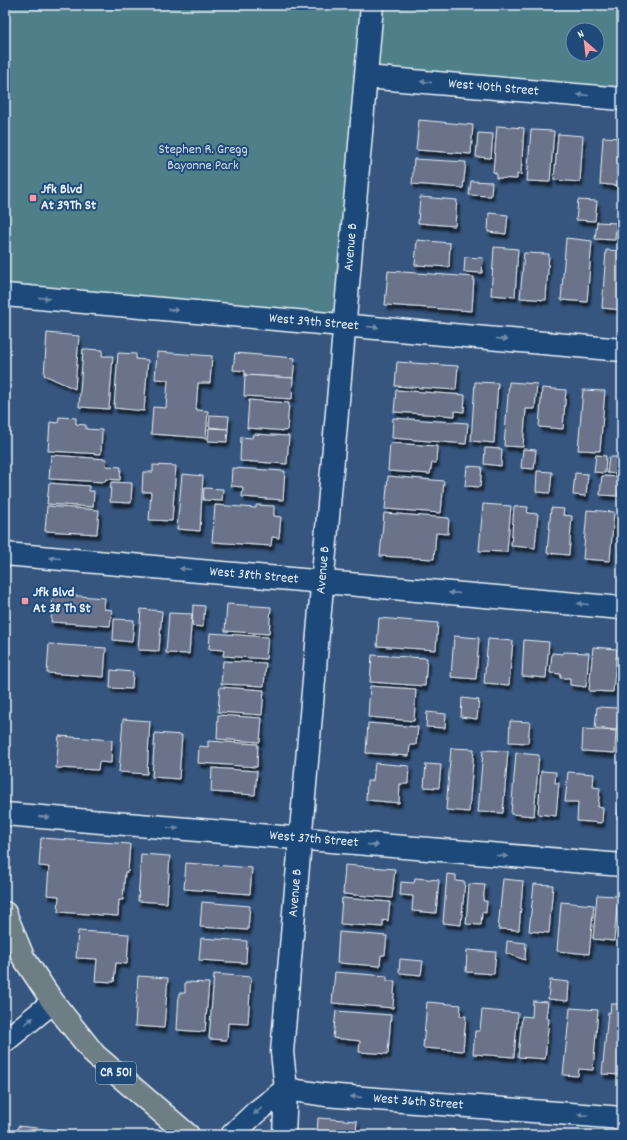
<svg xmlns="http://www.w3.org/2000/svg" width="627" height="1140" font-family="Dekko,sans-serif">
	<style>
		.green { fill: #50808a; stroke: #9cb8c1; fill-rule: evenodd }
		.building { fill: #6a738a; stroke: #e8f1f8; filter: url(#shadow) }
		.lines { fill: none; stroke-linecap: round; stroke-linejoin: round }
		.minor-casing { stroke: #e8f1f8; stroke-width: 25 }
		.major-casing { stroke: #e8f1f8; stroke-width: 25 }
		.minor { stroke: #1f4a7a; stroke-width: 22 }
		.major { stroke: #6d7e84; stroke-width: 22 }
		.oneway { fill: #6f8dac }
		.poi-dot { fill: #ff9aa2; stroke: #1f4a7a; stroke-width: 1.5 }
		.labels { text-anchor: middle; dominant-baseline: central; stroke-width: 4; stroke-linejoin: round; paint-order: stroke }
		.shield { fill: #1f4a7a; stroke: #acbfd2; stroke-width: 1 }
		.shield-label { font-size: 13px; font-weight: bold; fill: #e8f1f8 }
		.street-label { font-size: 14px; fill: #e8f1f8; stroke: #1f4a7a }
		.park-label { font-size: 14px; fill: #d1e0e8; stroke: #1f4a7a }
		.poi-label { font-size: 14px; font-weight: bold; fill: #e8f1f8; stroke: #1f4a7a; text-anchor: start }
	</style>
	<defs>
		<filter id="shadow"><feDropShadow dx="2.5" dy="4.5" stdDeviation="1" flood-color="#0009"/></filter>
	</defs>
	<rect width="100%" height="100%" fill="#36567f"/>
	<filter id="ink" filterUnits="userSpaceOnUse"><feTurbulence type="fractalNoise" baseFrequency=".025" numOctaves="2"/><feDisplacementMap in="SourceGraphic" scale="8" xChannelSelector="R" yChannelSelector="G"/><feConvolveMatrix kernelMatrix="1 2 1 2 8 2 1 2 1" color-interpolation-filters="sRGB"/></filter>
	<g filter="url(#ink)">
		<path class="green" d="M 5,5 L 622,5 L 622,99 L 366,78 L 345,325 L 5,295 ZM 573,30 L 597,30 L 597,54 L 573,54 Z"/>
		<g class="building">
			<polygon points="419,120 473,125 471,154 416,150"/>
			<polygon points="497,126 524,128 521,175 517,174 517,179 496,178 496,173 493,172"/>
			<polygon points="531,130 554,131 550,182 527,181"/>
			<polygon points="478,133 493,134 491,158 476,157"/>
			<polygon points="558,134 583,136 580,182 554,180"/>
			<polygon points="603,137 622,138 622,186 600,184"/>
			<polygon points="414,159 466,162 463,188 412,184"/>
			<polygon points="471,181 492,182 491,196 469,195"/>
			<polygon points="420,197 457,200 455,226 418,223"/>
			<polygon points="621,199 622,200 622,219 619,219"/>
			<polygon points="578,200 597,201 595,221 576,220"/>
			<polygon points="489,213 508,215 506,234 488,232"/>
			<polygon points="597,222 616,223 615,240 595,239"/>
			<polygon points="566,238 592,241 587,302 561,300"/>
			<polygon points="417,240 450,243 449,267 415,265"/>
			<polygon points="494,247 518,249 515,297 491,295"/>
			<polygon points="606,250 622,251 622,310 602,308"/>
			<polygon points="524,253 549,254 546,300 520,298"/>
			<polygon points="465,257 483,258 482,273 464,272"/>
			<polygon points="388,271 474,277 472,311 385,305"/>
			<polygon points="47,333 79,336 75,389 44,375"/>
			<polygon points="83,349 103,350 102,356 113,356 109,409 79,407"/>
			<polygon points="157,352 212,356 210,383 198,383 196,410 208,411 206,438 151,434 153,407 166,408 168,380 155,379"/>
			<polygon points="118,353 136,354 136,359 148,360 144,411 114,408"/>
			<polygon points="235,353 295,358 293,378 245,375 245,371 233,370"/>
			<polygon points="397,362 458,366 456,390 395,386"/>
			<polygon points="245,375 293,378 292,399 244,396"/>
			<polygon points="475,382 498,383 494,443 471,441"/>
			<polygon points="509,382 537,384 535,409 526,409 523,447 504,446"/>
			<polygon points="542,388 566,390 563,429 539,427"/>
			<polygon points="396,390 465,395 464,412 455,411 455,416 394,412"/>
			<polygon points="583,390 605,391 600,451 578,450"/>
			<polygon points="622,394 622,443 618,443"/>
			<polygon points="249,400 289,403 287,431 247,428"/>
			<polygon points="210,415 229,416 228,429 209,427"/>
			<polygon points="59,417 76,418 76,424 86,425 86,429 102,430 101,454 48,451 50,422 58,423"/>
			<polygon points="393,418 468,423 466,444 392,438"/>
			<polygon points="209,428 228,429 227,442 208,441"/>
			<polygon points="253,434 289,436 287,464 240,461 241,437 252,438"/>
			<polygon points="390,443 437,446 436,463 432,463 430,474 388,471"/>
			<polygon points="485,448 502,449 501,466 484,464"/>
			<polygon points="523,449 536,450 534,469 521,468"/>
			<polygon points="51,455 107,459 106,466 121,467 120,480 106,479 105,482 49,479"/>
			<polygon points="596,455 606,456 605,473 594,472"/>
			<polygon points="609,457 621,457 619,474 607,473"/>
			<polygon points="153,465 176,466 172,521 149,520 151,492 142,492 143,472 153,472"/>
			<polygon points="467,466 482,467 480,487 465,486"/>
			<polygon points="232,468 285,471 283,500 242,497 243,487 231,486"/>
			<polygon points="537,471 552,472 550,493 536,492"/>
			<polygon points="575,473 588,474 586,496 573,495"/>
			<polygon points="182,474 203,476 200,531 177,529"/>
			<polygon points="388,476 444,481 441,513 385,509"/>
			<polygon points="602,476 620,477 618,496 600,495"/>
			<polygon points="111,482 132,483 131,503 110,502"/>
			<polygon points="49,483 89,486 89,491 94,491 93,507 47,504"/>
			<polygon points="204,488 223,489 222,501 203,500"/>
			<polygon points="483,504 511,506 507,552 479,551"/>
			<polygon points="215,505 256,508 256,505 274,506 274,516 281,517 279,538 272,537 271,546 212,542"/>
			<polygon points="47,506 99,510 97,534 45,531"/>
			<polygon points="514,506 528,507 527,513 538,514 535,548 511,546"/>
			<polygon points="551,508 564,509 563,515 572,516 569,555 547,553"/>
			<polygon points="587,510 614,512 610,561 583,559"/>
			<polygon points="384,513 449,518 448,534 436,533 434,559 380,556"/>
			<polygon points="622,524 622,560 619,559"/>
			<polygon points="53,594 105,598 104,609 112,610 110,626 51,622"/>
			<polygon points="227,604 271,607 269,634 225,631"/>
			<polygon points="193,605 205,606 203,627 192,626"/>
			<polygon points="141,609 162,611 159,651 138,650"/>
			<polygon points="169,613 192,614 189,654 166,653"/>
			<polygon points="379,618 438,623 436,650 377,646"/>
			<polygon points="114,619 134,620 132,642 113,640"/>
			<polygon points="210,633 268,637 266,659 223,656 224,650 209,649"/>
			<polygon points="454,636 479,638 476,679 451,677"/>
			<polygon points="488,639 513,641 509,685 484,683"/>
			<polygon points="524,640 549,642 546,678 522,676"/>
			<polygon points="49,644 106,648 104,677 47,673"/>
			<polygon points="593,647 617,649 613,692 589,691"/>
			<polygon points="563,652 589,653 586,687 570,685 570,678 560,678 561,674 550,673 552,653 563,654"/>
			<polygon points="372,655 427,658 425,686 370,682"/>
			<polygon points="223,661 266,663 264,686 221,684"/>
			<polygon points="111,670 133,672 132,689 110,688"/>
			<polygon points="370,686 416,689 414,721 368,717"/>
			<polygon points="220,687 264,690 262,715 218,712"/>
			<polygon points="462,698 479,700 477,719 461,717"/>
			<polygon points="597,707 619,708 617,730 595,728"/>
			<polygon points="427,712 446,714 445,728 426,727"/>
			<polygon points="218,715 262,718 260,742 217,739"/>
			<polygon points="123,719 150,721 147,774 119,772"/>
			<polygon points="510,721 530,722 528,743 509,742"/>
			<polygon points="368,723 418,727 416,745 410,745 409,756 366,753"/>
			<polygon points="583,729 616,731 615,753 582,751"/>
			<polygon points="155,733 182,735 179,779 152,777"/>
			<polygon points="59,736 112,740 111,763 99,762 98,770 56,768"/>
			<polygon points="208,741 258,744 257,767 198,763 199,746 208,747"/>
			<polygon points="451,748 474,749 469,812 446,810"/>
			<polygon points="483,750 508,751 503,813 478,812"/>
			<polygon points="516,753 539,755 534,816 511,814"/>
			<polygon points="375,763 409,766 408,784 400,784 399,803 366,800 367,781 373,781"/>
			<polygon points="426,764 441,765 439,788 424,787"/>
			<polygon points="212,768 257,771 255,795 211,792"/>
			<polygon points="541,771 556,772 555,783 559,783 556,816 538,814"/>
			<polygon points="568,772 594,774 593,787 600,788 598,807 603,808 602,823 577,821 578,802 565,802"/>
			<polygon points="622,791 622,819 617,819 620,793 622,793"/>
			<polygon points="41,838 130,844 128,872 125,872 123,900 119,900 118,916 58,912 59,896 47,895 49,867 39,866"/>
			<polygon points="141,854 170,856 167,903 138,901"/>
			<polygon points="186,863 252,868 250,894 184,889"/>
			<polygon points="345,865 395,869 392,898 343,894"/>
			<polygon points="447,874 456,875 456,881 465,882 461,925 443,923"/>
			<polygon points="415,878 439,880 436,913 412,911 413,896 400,895 401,882 414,883"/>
			<polygon points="503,879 523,881 519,930 498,929"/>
			<polygon points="469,884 485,885 483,901 487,901 486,913 482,912 481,925 466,924"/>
			<polygon points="534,884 553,885 549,933 529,931"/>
			<polygon points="597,895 618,896 614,941 593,939"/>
			<polygon points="342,898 390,902 388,921 383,920 383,927 340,924"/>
			<polygon points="202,902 250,906 248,930 200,927"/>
			<polygon points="561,902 594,905 589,954 557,951"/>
			<polygon points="622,918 622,956 619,955"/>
			<polygon points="78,931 129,934 127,964 116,963 114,982 95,981 97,959 76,958"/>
			<polygon points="339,932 387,936 385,955 381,955 380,966 337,963"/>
			<polygon points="201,938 247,941 246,963 199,960"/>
			<polygon points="507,941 526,943 525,960 506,953"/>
			<polygon points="467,950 496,952 494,974 466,972"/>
			<polygon points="400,959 423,961 421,975 399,973"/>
			<polygon points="335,972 387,976 387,981 395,981 393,1008 332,1003"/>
			<polygon points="214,974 251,977 248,1024 228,1023 227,1040 209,1039"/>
			<polygon points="138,976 168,978 164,1028 135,1026"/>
			<polygon points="550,980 569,982 568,1001 548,999"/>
			<polygon points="185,982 209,983 205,1032 177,1030 179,993 185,993"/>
			<polygon points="533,1001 548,1002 546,1018 549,1019 545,1059 518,1057 522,1016 532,1017"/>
			<polygon points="427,1002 461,1005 460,1016 466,1016 463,1051 423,1048"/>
			<polygon points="611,1004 622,1004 622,1075 602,1074 608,1012 610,1013"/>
			<polygon points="570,1008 598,1010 593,1070 579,1069 578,1076 563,1075"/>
			<polygon points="482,1010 518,1013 514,1057 473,1054 475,1031 480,1031"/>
			<polygon points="336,1011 391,1015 388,1054 359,1052 360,1041 333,1038"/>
			<polygon points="318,1118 357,1121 356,1135 317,1135"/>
			<polygon points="18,1126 64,1131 64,1135 17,1135"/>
			<polygon points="448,1130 466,1131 466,1135 448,1135"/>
			<polygon points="508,1131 530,1133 529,1135 508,1135"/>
			<polygon points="414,1133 435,1135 414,1135"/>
		</g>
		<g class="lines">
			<g class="minor-casing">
				<g id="minor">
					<path id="s1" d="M 366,77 L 622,99"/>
					<path id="s2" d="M 5,295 L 622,350"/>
					<path id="s3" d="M 5,554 L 622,608"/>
					<path id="s4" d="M 5,814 L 622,865"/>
					<polyline points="5,1041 53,1002"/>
					<path id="s5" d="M 232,1135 L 255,1113 L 286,1089 L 325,1095 L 622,1118"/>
					<path id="s6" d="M 284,1135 L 286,1089 L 282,1052 L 372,5"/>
				</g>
			</g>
			<g class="major-casing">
				<polyline id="major" points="5,913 23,957 53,1002 95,1055 188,1135"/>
			</g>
			<use href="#minor" class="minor"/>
			<use href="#major" class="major"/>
		</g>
		<defs><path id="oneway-solid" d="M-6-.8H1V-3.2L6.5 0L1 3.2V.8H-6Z"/></defs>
		<g class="oneway">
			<use href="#oneway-solid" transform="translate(426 82) rotate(-175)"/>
			<use href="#oneway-solid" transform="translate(583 95) rotate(-175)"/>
			<use href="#oneway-solid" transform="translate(44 298) rotate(5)"/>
			<use href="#oneway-solid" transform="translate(173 310) rotate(5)"/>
			<use href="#oneway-solid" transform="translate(373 327) rotate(5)"/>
			<use href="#oneway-solid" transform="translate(502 339) rotate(5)"/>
			<use href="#oneway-solid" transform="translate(55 558) rotate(-175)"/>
			<use href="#oneway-solid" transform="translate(185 569) rotate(-175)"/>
			<use href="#oneway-solid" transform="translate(454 593) rotate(-175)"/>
			<use href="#oneway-solid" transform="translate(583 604) rotate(-175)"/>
			<use href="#oneway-solid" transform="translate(44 817) rotate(5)"/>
			<use href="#oneway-solid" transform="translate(173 828) rotate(5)"/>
			<use href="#oneway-solid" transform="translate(373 845) rotate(5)"/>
			<use href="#oneway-solid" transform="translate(502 856) rotate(5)"/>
			<use href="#oneway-solid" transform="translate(29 1021) rotate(-39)"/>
			<use href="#oneway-solid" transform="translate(356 1097) rotate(-176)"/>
			<use href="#oneway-solid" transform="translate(258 1111) rotate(141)"/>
			<use href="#oneway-solid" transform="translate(583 1115) rotate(-176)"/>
		</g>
	</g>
	<g class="poi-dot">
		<rect x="29" y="194" width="8" height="8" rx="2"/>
		<rect x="21" y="597" width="8" height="8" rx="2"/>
	</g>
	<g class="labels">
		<rect class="shield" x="96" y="1062" width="40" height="22" rx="3"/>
		<g class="shield-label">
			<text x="116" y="1073">CR 501</text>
		</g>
		<g class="street-label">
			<text stroke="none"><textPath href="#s1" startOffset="128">West 40th Street</textPath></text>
			<text stroke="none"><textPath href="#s6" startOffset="891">Avenue B</textPath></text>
			<text stroke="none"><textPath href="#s2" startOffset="310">West 39th Street</textPath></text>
			<text stroke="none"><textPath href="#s6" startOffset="567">Avenue B</textPath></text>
			<text stroke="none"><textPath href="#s3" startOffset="250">West 38th Street</textPath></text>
			<text stroke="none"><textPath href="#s4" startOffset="310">West 37th Street</textPath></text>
			<text stroke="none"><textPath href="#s6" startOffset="243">Avenue B</textPath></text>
			<text stroke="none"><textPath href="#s5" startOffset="204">West 36th Street</textPath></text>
		</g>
		<g class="park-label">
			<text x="203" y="150">Stephen R. Gregg<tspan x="203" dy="16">Bayonne Park</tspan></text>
		</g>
		<g class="poi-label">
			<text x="41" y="190">Jfk Blvd<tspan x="41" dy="16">At 39Th St</tspan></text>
			<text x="33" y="593">Jfk Blvd<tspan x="33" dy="16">At 38 Th St</tspan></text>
		</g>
	</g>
	<rect width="627" height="1140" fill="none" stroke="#1f4a7a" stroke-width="20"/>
	<rect x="10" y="10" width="607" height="1120" fill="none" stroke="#e8f1f8" stroke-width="1.5" filter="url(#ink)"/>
	<g transform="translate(585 42) rotate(332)"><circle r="19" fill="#1f4a7a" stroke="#6f8dac"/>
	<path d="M0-3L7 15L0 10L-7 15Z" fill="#ff9aa2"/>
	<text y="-6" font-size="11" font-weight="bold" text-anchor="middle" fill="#e8f1f8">N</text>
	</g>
</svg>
